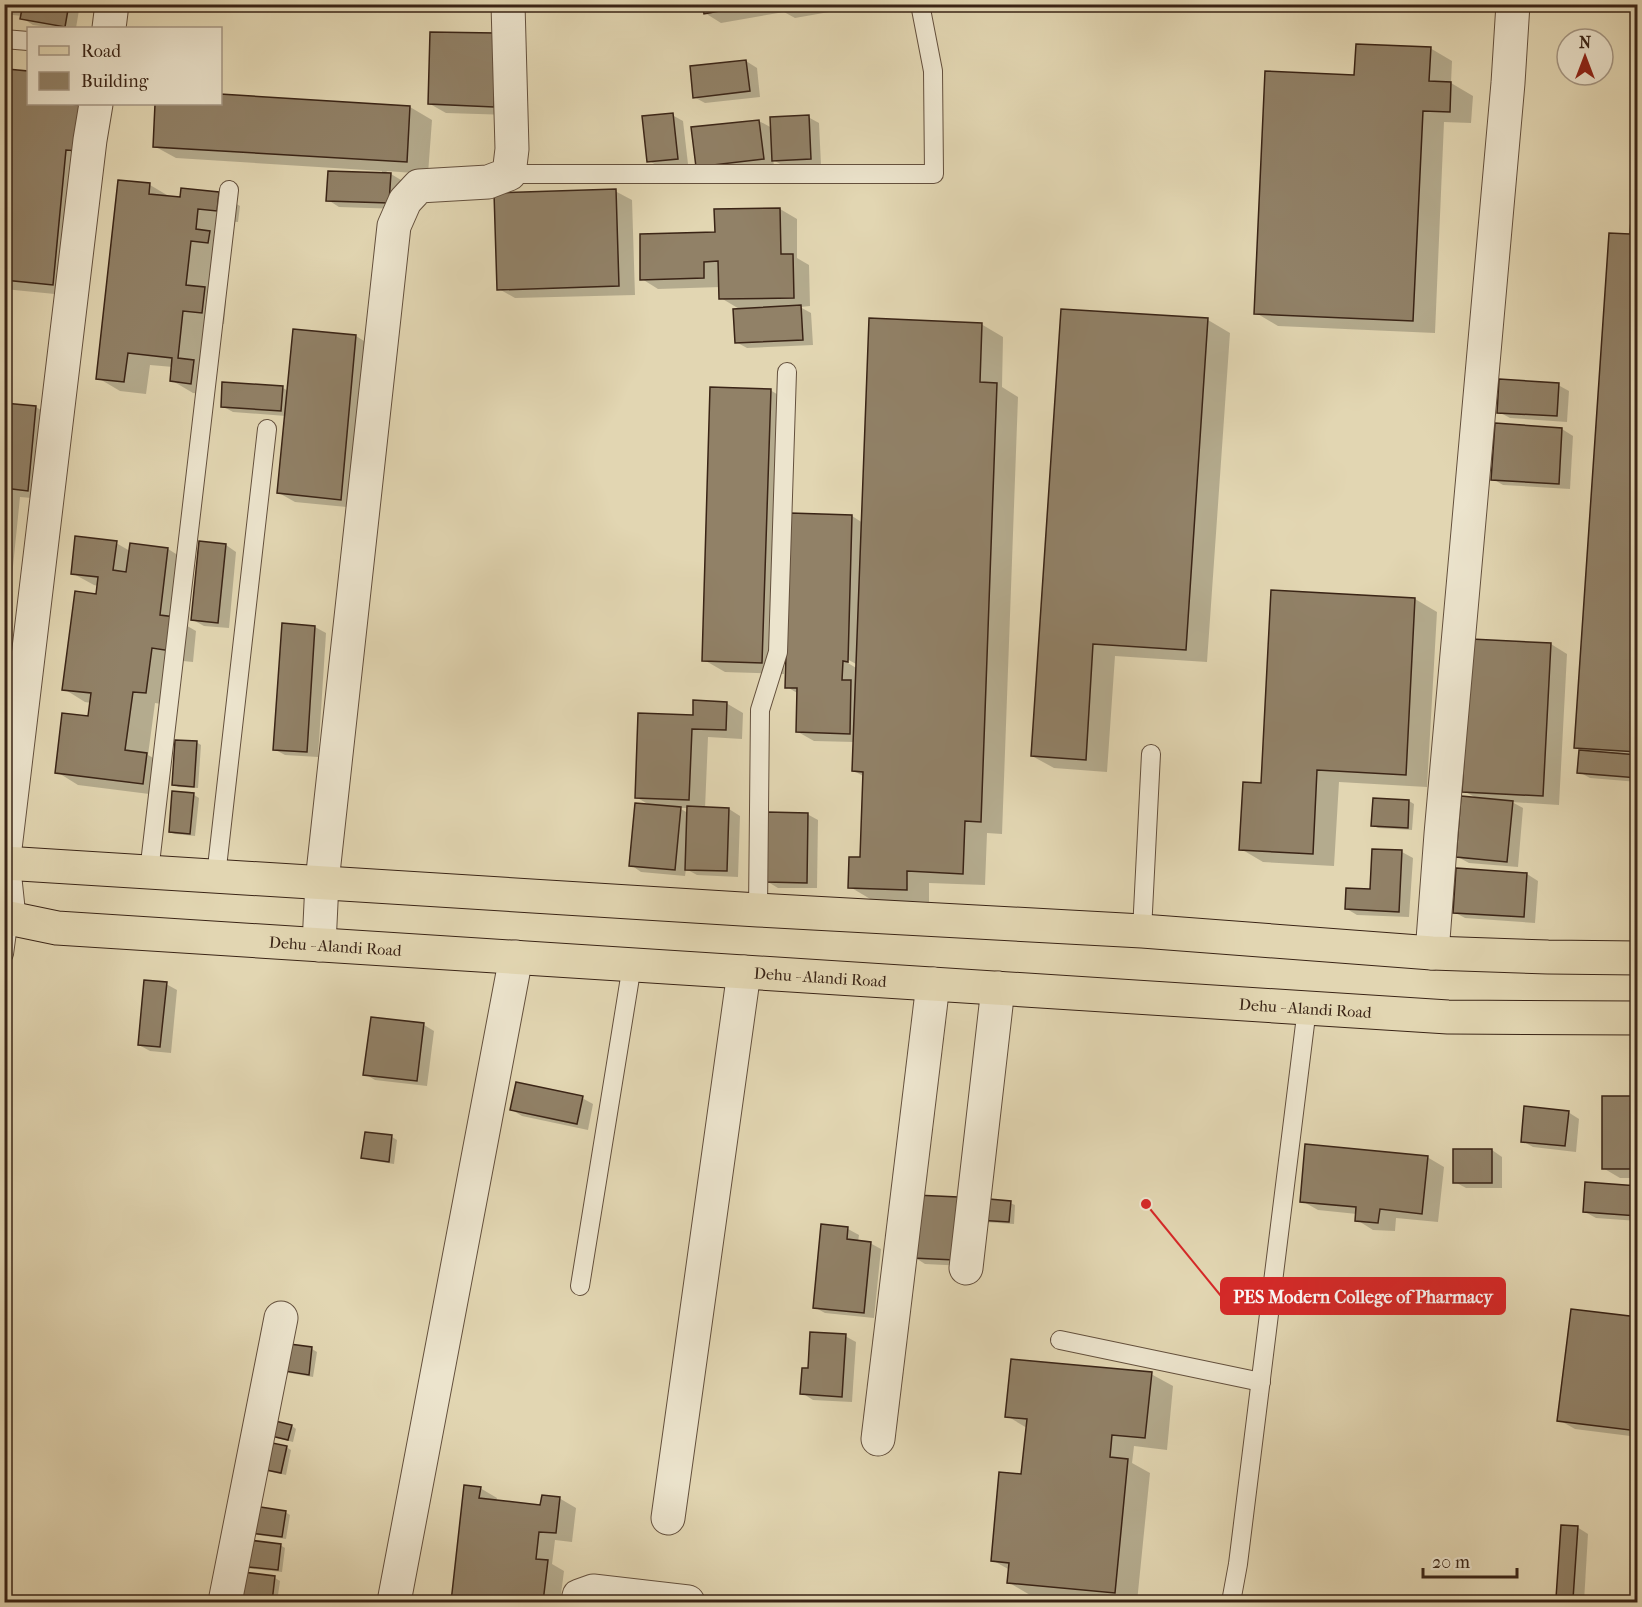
<svg xmlns="http://www.w3.org/2000/svg" width="1642" height="1607" font-family="'IM FELL French Canon',serif">
	<style>
		.shadow { fill: #0003; fill-rule: evenodd }
		.building { fill: #918167; stroke: #3a2416; stroke-width: 1.5 }
		.lines { fill: none; stroke-linecap: round; stroke-linejoin: round }
		.lane-casing { stroke: #64503d; stroke-width: 20 }
		.street-casing { stroke: #64503d; stroke-width: 35 }
		.primary-casing { stroke: #3a2416; stroke-width: 35 }
		.lane { stroke: #ece4cd; stroke-width: 18 }
		.street { stroke: #ece4cd; stroke-width: 33 }
		.primary { stroke: #e2d6b2; stroke-width: 33 }
		.labels { text-anchor: middle; dominant-baseline: central; stroke-width: 4.5; stroke-linejoin: round; paint-order: stroke }
		.street-label { font-size: 16px; fill: #3a2416; stroke: #ece4cd }
		.leader { fill: none; stroke: #d62828; stroke-width: 2 }
		.callout-dot { fill: #d62828; stroke: #ece4cd; stroke-width: 2 }
		.callout { fill: #d62828; stroke: #d62828; stroke-width: 2 }
		.callout-label { font-size: 18px; text-anchor: middle; font-weight: bold; fill: #fff }
	</style>
	<rect width="100%" height="100%" fill="#e2d6b2"/>
	<filter id="stains"><feTurbulence type="fractalNoise" baseFrequency=".00333" numOctaves="4"/><feColorMatrix values="0 0 0 0 .2 0 0 0 0 .09 0 0 0 0 .02 0 0 0 .5 -.17"/></filter>
	<radialGradient id="worn" r=".72"><stop offset=".6" stop-color="#630" stop-opacity="0"/><stop offset="1" stop-color="#630" stop-opacity=".3"/></radialGradient>
	<g class="shadow">
		<polygon points="4,4 80,4 76,28 55,28 33,25 22,18 22,16 4,14"/>
		<polygon points="703,4 851,4 852,8 795,18 784,12 721,23 705,13"/>
		<polygon points="432,33 510,115 446,113 430,104"/>
		<polygon points="1430,48 1452,61 1451,83 1473,96 1471,123 1444,122 1435,333 1278,326 1256,313 1356,76"/>
		<polygon points="746,61 757,68 760,97 705,103 694,97"/>
		<polygon points="8,70 28,72 28,104 94,104 75,296 4,289 4,96"/>
		<polygon points="157,104 410,107 432,120 428,174 386,171 401,180 400,209 339,207 328,200 382,174 382,171 176,158 154,146"/>
		<polygon points="672,115 683,121 688,164 660,167 649,161"/>
		<polygon points="808,117 819,123 821,165 784,166 773,160 774,165 708,172 697,166 759,121 772,128"/>
		<polygon points="1637,150 1638,782 1590,778 1579,772 1581,750 1575,747 1632,235"/>
		<polygon points="150,185 172,198 218,193 240,206 238,222 220,221 208,290 226,301 224,324 205,322 213,395 193,393 171,380 173,367 150,365 146,394 120,391 98,378"/>
		<polygon points="615,191 632,200 635,295 515,298 499,289"/>
		<polygon points="780,209 797,219 797,258 809,265 810,306 800,307 811,313 813,345 747,348 736,342 741,310 721,298 721,287 658,289 642,279 716,233 716,211"/>
		<polygon points="1208,320 1230,333 1207,662 1115,656 1107,772 1054,768 1032,756"/>
		<path d="M 981,324 L 1003,337 L 1002,387 L 1018,397 L 1002,834 L 987,833 L 985,885 L 929,883 L 929,902 L 872,900 L 850,887 L 861,858 L 865,777 L 854,771 L 855,742 L 814,741 L 798,732 L 799,694 L 787,687 L 792,515 L 852,516 L 863,523 ZM 843,657 L 858,665 L 858,669 L 841,659 Z"/>
		<polygon points="356,336 372,346 357,508 295,502 279,493 286,416 233,412 222,406 283,388 288,391"/>
		<polygon points="1558,385 1569,391 1567,422 1510,418 1499,412"/>
		<polygon points="770,390 792,403 784,674 725,672 704,660"/>
		<polygon points="4,404 36,407 52,417 44,499 20,497 9,606 4,605"/>
		<polygon points="1496,425 1562,429 1573,436 1570,489 1503,485 1493,479"/>
		<polygon points="116,543 130,551 168,549 189,562 182,623 196,631 193,662 173,660 168,705 155,703 148,755 169,767 165,796 78,785 57,772 89,718 91,703 85,702 64,689 97,596 98,586 94,585 72,573"/>
		<polygon points="226,545 236,552 229,628 204,626 193,620"/>
		<polygon points="1415,599 1437,612 1427,787 1339,782 1334,866 1263,862 1241,849 1262,785"/>
		<polygon points="283,625 315,627 326,633 318,757 285,755 274,749"/>
		<polygon points="1551,644 1567,654 1559,805 1512,802 1523,808 1518,867 1469,863 1458,857 1478,799 1464,791"/>
		<path d="M 726,703 L 743,713 L 742,739 L 708,737 L 705,809 L 729,809 L 740,816 L 738,877 L 697,875 L 686,869 L 685,876 L 641,872 L 631,865 L 651,806 L 636,797 L 694,716 ZM 679,808 L 688,808 L 688,813 Z"/>
		<polygon points="196,742 201,745 198,788 178,787 174,784"/>
		<polygon points="173,793 194,795 199,798 195,836 175,834 170,832"/>
		<polygon points="1409,801 1414,804 1412,830 1378,828 1373,825"/>
		<polygon points="807,814 818,820 817,888 778,888 768,882"/>
		<polygon points="1402,852 1413,858 1409,917 1357,915 1347,909 1372,891"/>
		<polygon points="1527,874 1538,881 1535,923 1465,918 1454,912"/>
		<polygon points="166,984 177,990 171,1053 150,1051 139,1045"/>
		<polygon points="424,1025 434,1031 427,1086 375,1080 365,1074"/>
		<polygon points="1638,1097 1638,1178 1620,1178 1603,1168"/>
		<polygon points="582,1098 593,1104 588,1130 522,1116 512,1110"/>
		<polygon points="1568,1112 1579,1119 1576,1152 1533,1147 1522,1141"/>
		<polygon points="366,1133 392,1137 397,1140 394,1164 368,1160 363,1157"/>
		<polygon points="1492,1150 1502,1157 1502,1188 1466,1188 1455,1182"/>
		<polygon points="1427,1157 1444,1167 1438,1222 1396,1218 1395,1231 1373,1230 1357,1220 1357,1214 1318,1210 1302,1201"/>
		<polygon points="1638,1187 1638,1221 1596,1218 1585,1212"/>
		<polygon points="917,1197 965,1266 925,1264 914,1257"/>
		<polygon points="1010,1203 1015,1205 1014,1224 983,1222"/>
		<polygon points="822,1226 848,1229 859,1235 858,1242 870,1243 881,1249 874,1318 825,1313 814,1307"/>
		<polygon points="1638,1319 1638,1437 1575,1429 1559,1420"/>
		<polygon points="845,1336 856,1342 852,1402 813,1400 802,1393 809,1369"/>
		<polygon points="283,1345 312,1349 317,1352 313,1377 284,1372"/>
		<polygon points="1151,1374 1173,1386 1167,1450 1134,1446 1132,1463 1150,1473 1137,1602 1114,1602 1030,1595 1008,1582 1010,1570 992,1560 1022,1476 1027,1428 1007,1416"/>
		<polygon points="292,1426 296,1429 293,1442 269,1436"/>
		<polygon points="286,1447 291,1450 286,1475 258,1469"/>
		<polygon points="466,1486 480,1488 497,1498 496,1501 542,1506 559,1498 576,1508 572,1542 555,1540 552,1564 564,1571 560,1602 452,1602"/>
		<polygon points="285,1512 290,1515 286,1539 250,1534"/>
		<polygon points="1577,1527 1588,1534 1584,1602 1566,1602 1558,1597"/>
		<polygon points="280,1545 285,1548 282,1572 245,1568"/>
		<polygon points="236,1572 275,1578 280,1581 277,1602 238,1598"/>
	</g>
	<g class="building">
		<polygon points="23,4 69,4 65,27 20,19"/>
		<polygon points="702,4 758,4 704,14"/>
		<polygon points="776,4 807,4 777,10"/>
		<polygon points="430,32 496,33 494,107 428,104"/>
		<polygon points="1356,44 1431,47 1429,81 1451,82 1450,112 1423,111 1413,321 1254,314 1265,71 1354,75"/>
		<polygon points="746,60 750,91 693,98 690,66"/>
		<polygon points="7,69 28,71 28,104 71,104 83,106 78,151 66,150 53,285 4,280 4,85"/>
		<polygon points="220,94 410,106 407,162 153,147 155,104 220,104"/>
		<polygon points="673,113 678,159 647,162 642,116"/>
		<polygon points="809,115 811,159 772,161 770,117"/>
		<polygon points="759,120 764,159 696,167 691,127"/>
		<polygon points="1636,149 1638,149 1638,752 1574,748 1609,233 1630,234"/>
		<polygon points="328,171 391,173 389,203 326,201"/>
		<polygon points="118,180 150,183 149,194 180,197 181,188 219,192 217,211 198,209 196,229 210,231 208,243 191,241 186,285 205,287 202,313 183,311 178,358 194,360 191,384 170,381 172,358 128,353 124,382 96,379"/>
		<polygon points="616,189 619,286 497,290 494,193"/>
		<polygon points="780,208 781,254 793,254 794,298 719,299 718,261 704,262 704,278 640,280 640,234 715,232 714,209"/>
		<polygon points="801,305 803,340 735,343 733,309"/>
		<polygon points="1061,309 1208,318 1186,650 1093,644 1086,760 1031,756"/>
		<polygon points="869,318 982,323 980,382 997,383 981,822 965,821 963,874 907,871 907,890 848,888 849,857 860,857 863,772 852,771"/>
		<polygon points="293,329 356,335 341,500 277,493"/>
		<polygon points="1499,379 1559,383 1557,416 1497,413"/>
		<polygon points="222,382 283,386 281,411 221,407"/>
		<polygon points="710,387 771,389 762,663 702,661"/>
		<polygon points="4,403 36,406 28,491 4,488"/>
		<polygon points="1495,423 1562,428 1559,484 1491,480"/>
		<polygon points="790,513 852,515 848,662 843,661 842,680 851,680 850,734 796,732 797,688 785,688"/>
		<polygon points="75,536 117,541 113,570 126,572 130,543 168,548 160,615 175,617 171,651 152,648 146,693 133,692 125,750 147,753 143,784 55,773 62,713 88,716 91,693 62,690 75,591 96,594 98,577 71,574"/>
		<polygon points="199,541 226,544 218,623 191,620"/>
		<polygon points="1271,590 1415,598 1406,775 1317,770 1313,854 1239,850 1243,782 1261,783"/>
		<polygon points="282,623 315,626 307,752 273,750"/>
		<polygon points="1471,639 1551,643 1543,796 1462,792"/>
		<polygon points="693,700 727,702 726,730 692,729 689,800 635,798 638,713 693,715"/>
		<polygon points="175,740 197,741 194,787 172,785"/>
		<polygon points="1579,750 1638,755 1638,778 1577,773"/>
		<polygon points="172,791 194,793 190,834 169,832"/>
		<polygon points="1461,796 1513,801 1507,862 1456,857"/>
		<polygon points="1373,798 1409,800 1408,828 1371,826"/>
		<polygon points="635,803 681,807 675,870 629,866"/>
		<polygon points="687,806 729,808 727,871 685,870"/>
		<polygon points="767,812 808,813 807,883 766,882"/>
		<polygon points="1372,849 1402,850 1399,912 1345,909 1346,888 1370,889"/>
		<polygon points="1456,868 1527,873 1524,917 1453,913"/>
		<polygon points="144,980 167,982 160,1047 138,1045"/>
		<polygon points="371,1017 424,1023 417,1081 363,1075"/>
		<polygon points="516,1082 583,1096 577,1124 510,1110"/>
		<rect x="1602" y="1096" width="36" height="73"/>
		<polygon points="1524,1106 1569,1111 1565,1146 1521,1142"/>
		<polygon points="365,1132 392,1135 389,1162 361,1158"/>
		<polygon points="1305,1144 1428,1156 1422,1214 1380,1209 1378,1223 1355,1221 1356,1207 1300,1202"/>
		<rect x="1453" y="1149" width="39" height="34"/>
		<polygon points="1585,1182 1638,1186 1638,1216 1583,1212"/>
		<polygon points="915,1195 958,1197 955,1260 912,1258"/>
		<polygon points="978,1198 1011,1201 1009,1222 977,1220"/>
		<polygon points="821,1224 848,1227 847,1239 871,1242 864,1313 813,1308"/>
		<polygon points="1571,1309 1638,1317 1638,1431 1557,1421"/>
		<polygon points="810,1332 846,1334 842,1397 800,1394 802,1368 808,1368"/>
		<polygon points="282,1343 312,1347 309,1375 278,1370"/>
		<polygon points="1011,1359 1152,1372 1145,1438 1112,1435 1110,1457 1128,1459 1115,1593 1007,1583 1009,1563 991,1561 999,1472 1021,1474 1027,1419 1005,1417"/>
		<polygon points="267,1419 292,1425 288,1440 263,1434"/>
		<polygon points="258,1440 287,1446 281,1473 252,1467"/>
		<polygon points="464,1485 481,1487 479,1498 540,1505 542,1495 560,1497 556,1533 539,1532 536,1559 548,1560 543,1602 451,1602"/>
		<polygon points="247,1505 286,1511 282,1537 243,1532"/>
		<polygon points="1561,1525 1578,1526 1573,1599 1556,1598"/>
		<polygon points="241,1539 281,1544 278,1570 238,1566"/>
		<polygon points="235,1571 275,1576 272,1602 231,1596"/>
	</g>
	<g class="lines">
		<g class="lane-casing">
			<g id="lane">
				<polyline points="4,39 28,41"/>
				<polyline points="509,174 934,174 933,71 920,4"/>
				<polyline points="149,872 229,190"/>
				<polyline points="216,876 267,429"/>
				<polyline points="758,910 760,710 778,652 787,372"/>
				<polyline points="1142,931 1151,754"/>
				<polyline points="4,954 9,917"/>
				<polyline points="580,1286 632,965"/>
				<polyline points="1060,1340 1261,1382"/>
				<polyline points="1231,1602 1238,1564 1307,1008"/>
			</g>
		</g>
		<g class="street-casing">
			<g id="street">
				<polyline points="109,28 112,4"/>
				<polyline points="4,857 90,140 96,104"/>
				<polyline points="4,870 9,917"/>
				<polyline points="319,945 322,882 394,226 405,201 419,186 488,182 509,174 512,149 508,4"/>
				<polyline points="1432,953 1441,834 1508,83 1513,4"/>
				<polyline points="966,1268 998,988"/>
				<polyline points="878,1439 933,984"/>
				<polyline points="668,1518 744,972"/>
				<polyline points="225,1602 281,1318"/>
				<polyline points="394,1602 516,957"/>
				<polyline points="578,1602 579,1596 593,1591 688,1602"/>
			</g>
		</g>
		<g class="primary-casing">
			<g id="primary">
				<polyline points="4,863 758,910 1142,931 1432,953 1548,957 1638,958"/>
				<path id="s1" d="M 4,917 L 57,928 L 1448,1017 L 1638,1018"/>
			</g>
		</g>
		<use href="#lane" class="lane"/>
		<use href="#street" class="street"/>
		<use href="#primary" class="primary"/>
	</g>
	<g class="labels">
		<g class="street-label">
			<text stroke="none"><textPath href="#s1" startOffset="333">Dehu - Alandi Road</textPath></text>
			<text stroke="none"><textPath href="#s1" startOffset="819">Dehu - Alandi Road</textPath></text>
			<text stroke="none"><textPath href="#s1" startOffset="1305">Dehu - Alandi Road</textPath></text>
		</g>
	</g>
	<path class="leader" d="M1146 1204L1221 1296"/>
	<circle class="callout-dot" cx="1146" cy="1204" r="6"/>
	<rect class="callout" x="1221" y="1278" width="284" height="36" rx="6"/>
	<g class="callout-label">
		<text x="1363" y="1303">PES Modern College of Pharmacy</text>
	</g>
	<rect width="1642" height="1607" fill="none" stroke="#e2d6b2" stroke-width="24"/>
	<rect x="6" y="6" width="1630" height="1595" fill="none" stroke="#3a2416" stroke-width="3"/>
	<rect x="12" y="12" width="1618" height="1583" fill="none" stroke="#3a2416" stroke-width="1.5"/>
	<rect x="27" y="27" width="195" height="78" fill="#ece4cd" stroke="#a59784" stroke-width="1.5"/>
	<rect x="39" y="46" width="30" height="9" fill="#e2d6b2" stroke="#a59784" stroke-width="1.5"/>
	<text x="81" y="57" font-size="18" fill="#3a2416">Road</text>
	<rect x="39" y="72" width="30" height="18" fill="#918167" stroke="#a59784" stroke-width="1.5"/>
	<text x="81" y="87" font-size="18" fill="#3a2416">Building</text>
	<g transform="translate(1585 57)"><circle r="28" fill="#ece4cd" stroke="#a59784" stroke-width="1.5"/>
	<path d="M0-4.5L10 22L0 15L-10 22Z" fill="#8f2418"/>
	<text y="-9" font-size="16" font-weight="bold" text-anchor="middle" fill="#3a2416">N</text>
	</g>
	<path d="M1423 1568v9h94v-9" fill="none" stroke="#3a2416" stroke-width="3"/>
	<text x="1432" y="1568" font-size="18" fill="#3a2416" stroke="#ece4cd" stroke-width="4.5" paint-order="stroke">20 m</text>
	<rect width="100%" height="100%" filter="url(#stains)"/>
	<rect width="100%" height="100%" fill="url(#worn)"/>
</svg>
